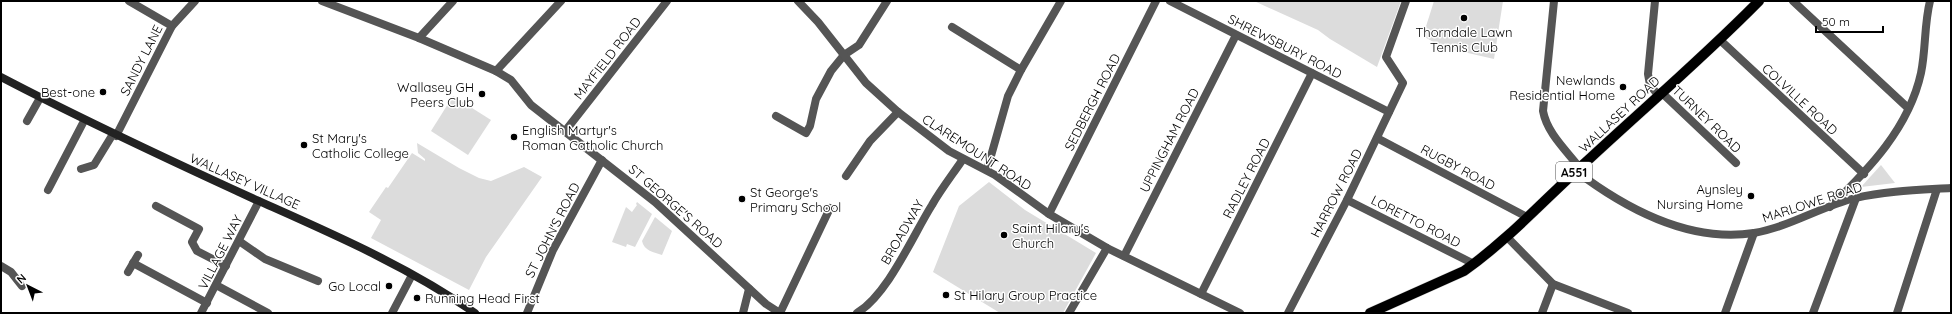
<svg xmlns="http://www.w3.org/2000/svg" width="1952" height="314" font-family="Quicksand,sans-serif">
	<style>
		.green { fill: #dcdcdc }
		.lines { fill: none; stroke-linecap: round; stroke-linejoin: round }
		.primary-casing { stroke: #dbdbdb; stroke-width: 11 }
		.minor { stroke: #555; stroke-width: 8 }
		.tertiary { stroke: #555; stroke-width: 8 }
		.secondary { stroke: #222; stroke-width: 8 }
		.primary { stroke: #000; stroke-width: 10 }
		.poi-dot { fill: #000; stroke: #fff; stroke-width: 1.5 }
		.labels { text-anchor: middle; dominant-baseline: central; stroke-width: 3; stroke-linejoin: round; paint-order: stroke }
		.shield { fill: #fff; stroke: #4c4c4c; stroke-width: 1 }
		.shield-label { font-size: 12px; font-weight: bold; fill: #000 }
		.poi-label { font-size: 13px; fill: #000; stroke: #fff; text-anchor: start }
		.street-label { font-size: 13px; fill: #000; stroke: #fff }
	</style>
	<rect width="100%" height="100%" fill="#fff"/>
	<g class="green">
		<polygon points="1254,1 1401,1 1377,67 1330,39 1318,30"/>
		<polygon points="1434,1 1503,1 1494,59 1442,47 1423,36"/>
		<polygon points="453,96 491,120 468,155 431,131"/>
		<polygon points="417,143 459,168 479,178 491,181 524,167 542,177 486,257 469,290 371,238 381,220 369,212 386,187 388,188 412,153 425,161 425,159 418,153"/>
		<polygon points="1881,165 1895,183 1861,187"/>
		<polygon points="989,182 1025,210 1096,253 1063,313 1000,313 933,272 959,206"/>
		<polygon points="637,202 652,214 635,247 627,244 626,247 612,242 626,207 632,212 637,205 636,204"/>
		<path d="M 655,217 L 672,231 L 662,255 C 654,252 644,251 642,241 Z"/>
	</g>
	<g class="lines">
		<g class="primary-casing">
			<path id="primary" d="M 1370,313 L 1464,271 C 1509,239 1546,198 1586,162 C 1644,108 1704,57 1759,1"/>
		</g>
		<g class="minor">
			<polyline points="129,1 172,26"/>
			<polyline points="1170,1 1389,112"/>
			<path d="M 1554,1 L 1543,111 C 1547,133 1566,150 1579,167"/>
			<polyline points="1655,1 1648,74 1650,85 1658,95"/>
			<polyline points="1793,1 1908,108"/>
			<polyline points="952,27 1021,70"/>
			<polyline points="419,38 453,1"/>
			<polyline points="1720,40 1864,174"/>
			<polyline points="496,71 561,1"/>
			<polyline points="1661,92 1736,163"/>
			<polyline points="776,116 806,133 810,126 816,99 831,71 844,55 859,45 887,1"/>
			<polyline points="27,121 40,98"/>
			<polyline points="566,130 667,1"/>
			<polyline points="1377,138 1527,217"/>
			<polyline points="81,169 94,165 113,134"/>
			<polyline points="987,170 1008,96 1021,70 1061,1"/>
			<polyline points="846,176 870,141 898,112"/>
			<polyline points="48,190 84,121"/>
			<polyline points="1347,200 1474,264"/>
			<polyline points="156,206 199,229 192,242 197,251 226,266"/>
			<path d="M 1830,207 C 1869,169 1909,128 1921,73 C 1926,49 1924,25 1930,1"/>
			<polyline points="1049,214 1156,1"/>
			<polyline points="1507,237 1553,284 1628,313"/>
			<polyline points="239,241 265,259 318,281"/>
			<polyline points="1124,256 1236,35"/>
			<polyline points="133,263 207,303"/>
			<polyline points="1,266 11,272 22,286"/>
			<polyline points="128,272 138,255"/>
			<polyline points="216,285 268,313"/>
			<polyline points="1201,294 1312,73"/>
			<polyline points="201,313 259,201"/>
			<polyline points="392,313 412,275"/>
			<polyline points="743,313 749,289"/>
			<polyline points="780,313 830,208"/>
			<polyline points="1069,313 1107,248"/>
			<polyline points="1288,313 1347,200 1403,83 1386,57 1406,1"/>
			<polyline points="1542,313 1553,284"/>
			<polyline points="1725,313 1754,233"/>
			<polyline points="1813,313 1856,198"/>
			<polyline points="1897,313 1937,189"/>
		</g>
		<g class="tertiary">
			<polyline points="322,1 419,38 496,71 511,80 531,105 655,202 766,304 780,313"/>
			<polyline points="798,1 818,22 866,83 898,112 949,151 995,175 1049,214 1107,248 1240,313"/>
			<polyline points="116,136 172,26 195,1"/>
			<path d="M 1576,171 C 1626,209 1689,243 1754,233 C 1789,227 1820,207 1855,198 C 1886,191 1919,190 1951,188"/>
			<polyline points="527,313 553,250 602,160"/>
			<path d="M 857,313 C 888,294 912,237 932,205 C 941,189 953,174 963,159"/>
		</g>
		<path class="secondary" d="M 1,77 C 83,120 167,159 252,198 C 328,232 406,265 475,313"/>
		<use href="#primary" class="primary"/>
	</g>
	<g class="poi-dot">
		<circle cx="1464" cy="18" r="4"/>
		<circle cx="1623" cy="87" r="4"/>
		<circle cx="103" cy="92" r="4"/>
		<circle cx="482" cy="94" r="4"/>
		<circle cx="514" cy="137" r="4"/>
		<circle cx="304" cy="145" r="4"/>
		<circle cx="1751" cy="196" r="4"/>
		<circle cx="742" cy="199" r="4"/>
		<circle cx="1004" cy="235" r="4"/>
		<circle cx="389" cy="286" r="4"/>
		<circle cx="946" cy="295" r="4"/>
		<circle cx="417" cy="298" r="4"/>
	</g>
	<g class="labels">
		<rect class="shield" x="1556" y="162" width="36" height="20" rx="3"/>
		<g class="shield-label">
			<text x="1574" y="172">A551</text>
		</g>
		<g class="poi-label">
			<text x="1464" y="32" text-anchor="middle">Thorndale Lawn<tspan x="1464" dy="15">Tennis Club</tspan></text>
			<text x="1615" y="80" text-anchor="end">Newlands<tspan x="1615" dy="15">Residential Home</tspan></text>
			<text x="474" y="87" text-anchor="end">Wallasey GH<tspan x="474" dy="15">Peers Club</tspan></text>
			<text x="95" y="92" text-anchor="end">Best-one</text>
			<text x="522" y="130">English Martyr's<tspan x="522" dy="15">Roman Catholic Church</tspan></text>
			<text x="312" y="138">St Mary's<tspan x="312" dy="15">Catholic College</tspan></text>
			<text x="1743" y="189" text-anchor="end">Aynsley<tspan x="1743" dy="15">Nursing Home</tspan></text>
			<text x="750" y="192">St George's<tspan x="750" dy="15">Primary School</tspan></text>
			<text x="1012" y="228">Saint Hilary's<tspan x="1012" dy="15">Church</tspan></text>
			<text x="381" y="286" text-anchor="end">Go Local</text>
			<text x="954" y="295">St Hilary Group Practice</text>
			<text x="425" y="298">Running Head First</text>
		</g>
		<g class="street-label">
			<text transform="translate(1285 46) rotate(27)">SHREWSBURY ROAD</text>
			<text transform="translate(607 58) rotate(-52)">MAYFIELD ROAD</text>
			<text transform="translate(141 60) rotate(-63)">SANDY LANE</text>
			<text transform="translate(1800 99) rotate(43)">COLVILLE ROAD</text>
			<text transform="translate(1092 102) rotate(-63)">SEDBERGH ROAD</text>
			<text transform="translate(1619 114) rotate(-43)">WALLASEY ROAD</text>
			<text transform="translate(1707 119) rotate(44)">TURNEY ROAD</text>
			<text transform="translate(1169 140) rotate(-63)">UPPINGHAM ROAD</text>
			<text transform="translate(977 152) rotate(33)">CLAREMOUNT ROAD</text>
			<text transform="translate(1458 167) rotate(28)">RUGBY ROAD</text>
			<text transform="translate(1246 178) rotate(-63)">RADLEY ROAD</text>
			<text transform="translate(245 181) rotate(24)">WALLASEY VILLAGE</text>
			<text transform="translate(1336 193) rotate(-63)">HARROW ROAD</text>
			<text transform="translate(1812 202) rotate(-18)">MARLOWE ROAD</text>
			<text transform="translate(676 206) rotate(41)">ST GEORGE'S ROAD</text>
			<text transform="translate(1416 221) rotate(27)">LORETTO ROAD</text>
			<text transform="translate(552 230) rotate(-63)">ST JOHN'S ROAD</text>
			<text transform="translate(902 232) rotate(-60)">BROADWAY</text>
			<text transform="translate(220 252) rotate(-63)">VILLAGE WAY</text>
		</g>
	</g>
	<rect width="1952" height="314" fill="none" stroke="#000000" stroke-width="4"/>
	<g transform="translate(28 286) rotate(318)" stroke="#ffffff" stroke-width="3" paint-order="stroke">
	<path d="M0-3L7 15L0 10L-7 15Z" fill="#000000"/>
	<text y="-6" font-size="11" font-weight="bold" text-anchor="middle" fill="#000000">N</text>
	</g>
	<path d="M1816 26v6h67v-6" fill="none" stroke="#000000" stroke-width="2"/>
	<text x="1822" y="26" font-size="12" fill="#000000" stroke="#ffffff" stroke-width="3" paint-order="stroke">50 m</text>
</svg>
